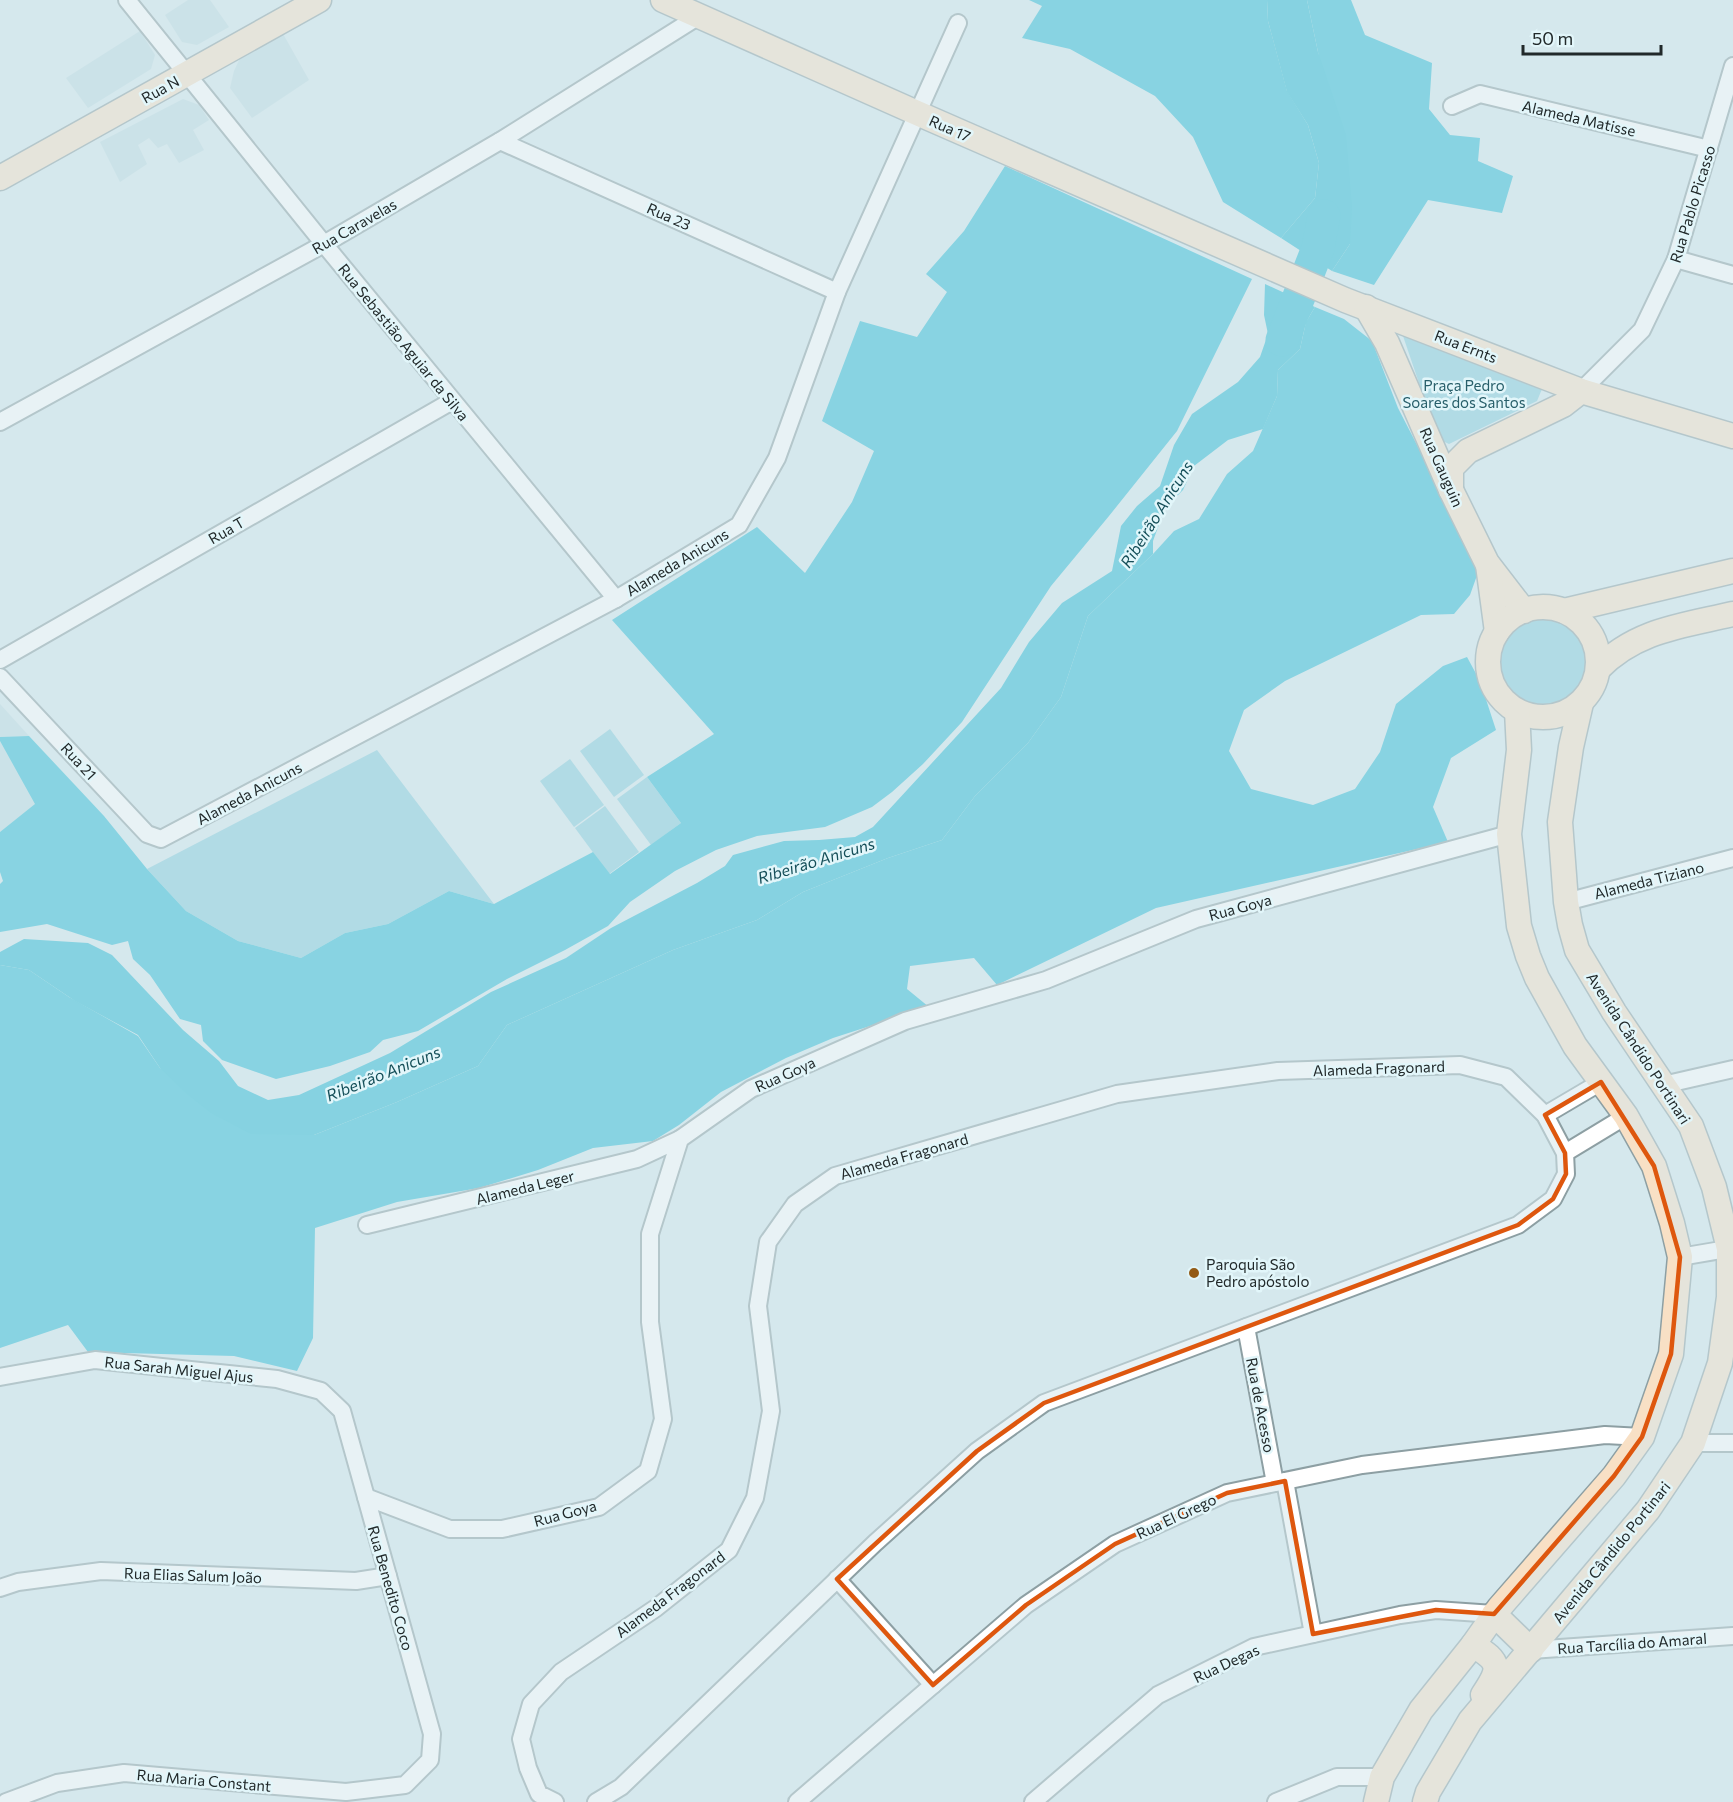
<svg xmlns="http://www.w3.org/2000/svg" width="1733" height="1802" font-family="Commissioner,sans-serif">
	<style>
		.built { fill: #bfdce2 }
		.green { fill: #86ccdb }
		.forest { fill: #2abbd4 }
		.water { fill: #26b9d2 }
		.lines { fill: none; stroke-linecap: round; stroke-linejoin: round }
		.river { stroke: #26b9d2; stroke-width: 33 }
		.street-casing { stroke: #8d9fa3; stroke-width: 20 }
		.secondary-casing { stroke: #8d9fa3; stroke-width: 27 }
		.street { stroke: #fff; stroke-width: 16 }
		.secondary { stroke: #f8e0c5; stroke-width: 24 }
		.marked { fill: none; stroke: #de570e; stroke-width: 4.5; stroke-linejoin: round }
		.poi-dot { fill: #935a15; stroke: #e2f6fa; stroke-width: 2 }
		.labels { text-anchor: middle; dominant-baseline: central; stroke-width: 5; stroke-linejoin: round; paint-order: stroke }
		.street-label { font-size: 15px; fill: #21292a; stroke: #e2f6fa }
		.park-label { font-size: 15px; fill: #285f6a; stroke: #e2f6fa }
		.poi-label { font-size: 15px; fill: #21292a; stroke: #e2f6fa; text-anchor: start }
		.water-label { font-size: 16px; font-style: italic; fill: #144e58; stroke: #e2f6fa }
	</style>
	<rect width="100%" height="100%" fill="#d5e8ed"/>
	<g class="built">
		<polygon points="188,0 210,0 229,27 197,45 182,42 165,15"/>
		<polygon points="140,31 155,55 151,69 88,108 66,78"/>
		<polygon points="282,32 309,80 252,118 230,88 234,71 241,56"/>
		<polygon points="183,99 199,105 209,120 193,130 204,150 179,163 167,144 158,148 149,138 138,145 147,164 120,182 100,142"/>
		<polygon points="0,704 29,736 0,737"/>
		<polygon points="0,741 36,804 0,832"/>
	</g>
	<g class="green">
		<polygon points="1402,333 1542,389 1537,401 1449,444 1438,439"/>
		<circle cx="1543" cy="662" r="44"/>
		<polygon points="610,729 644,775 614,797 580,751"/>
		<polygon points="377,750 494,904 449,891 388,924 345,933 301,958 238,941 186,911 147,869"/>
		<polygon points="570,759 604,805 574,827 540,781"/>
		<polygon points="647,777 681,823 651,845 617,799"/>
		<polygon points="605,806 639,852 609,874 575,828"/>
	</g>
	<g class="forest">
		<polygon points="1029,0 1267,0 1268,21 1287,91 1308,125 1319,163 1315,198 1281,238 1223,202 1193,137 1155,96 1070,49 1022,38 1042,6"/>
		<polygon points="1307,0 1351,0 1365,35 1432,63 1429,109 1450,135 1480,138 1478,161 1513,176 1502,213 1428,200 1374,285 1332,271 1350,244 1318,52"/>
		<polygon points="1005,166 1252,279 1177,431 1109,516 1051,586 962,722 923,764 892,792 872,807 825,827 757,836 716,850 675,871 630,902 608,926 565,950 507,979 418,1031 383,1040 370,1052 330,1066 276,1079 222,1060 203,1041 201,1025 180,1019 150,975 133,959 128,941 112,945 47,924 0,932 0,884 3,881 0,872 0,832 35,804 0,741 0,737 29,736 104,816 147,869 186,911 238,941 301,958 345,933 388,924 449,891 494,904 593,852 610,874 681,823 647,777 714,734 612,620 757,527 805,573 852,502 874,451 822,421 860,321 917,337 947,292 926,274 964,231"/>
		<polygon points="1315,307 1344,319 1372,341 1398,408 1480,567 1470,595 1454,614 1421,615 1285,681 1244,710 1229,751 1251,789 1313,805 1355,789 1380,752 1396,704 1443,666 1467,657 1480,681 1496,730 1451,758 1433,807 1448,842 1156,908 997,985 974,958 910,966 907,989 929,1007 833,1038 786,1058 721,1092 679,1125 653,1141 593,1148 538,1170 479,1188 397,1202 315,1228 313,1338 297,1371 234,1356 88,1352 68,1325 0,1348 0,965 29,970 69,997 138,1036 160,1068 314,1135 397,1102 478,1066 507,1025 673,950 757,920 803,892 888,858 942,840 975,796 1028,743 1061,697 1088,616 1153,554 1174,531 1199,519 1227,474 1253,451 1277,396 1278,370 1300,349 1306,322"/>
	</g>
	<g class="water">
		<polygon points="1267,0 1307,0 1318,52 1346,135 1352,207 1350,244 1332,271 1281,238 1315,198 1319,163 1308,125 1287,92 1268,21"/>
		<polygon points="1265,284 1315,307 1306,322 1300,349 1278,370 1277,396 1263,429 1228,440 1194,466 1183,490 1165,508 1153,541 1153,554 1088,616 1061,697 1028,743 975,796 942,840 888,858 803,892 757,920 673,950 507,1025 478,1066 397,1102 314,1135 251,1134 211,1113 187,1094 160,1068 138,1035 75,1001 29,970 0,965 0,952 24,939 88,943 112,955 183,1030 219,1061 238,1086 268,1100 299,1095 390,1053 491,992 566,958 611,928 697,883 725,866 733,855 784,841 819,840 855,837 873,827 1001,688 1029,642 1062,603 1112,571 1121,526 1137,506 1160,486 1174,445 1192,414 1238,382 1260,357 1268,334 1264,315"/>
	</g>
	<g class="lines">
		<polyline class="river" points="1282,340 1318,248 1324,216"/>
		<g class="street-casing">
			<g id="street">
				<polyline points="127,0 324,244 616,599"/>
				<polyline points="1452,106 1480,94 1709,149"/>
				<polyline points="500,141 837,292"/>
				<polyline points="1676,259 1733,275"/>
				<polyline points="1581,391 1642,330 1676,259 1733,66"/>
				<polyline points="0,422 324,244 500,141 699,16"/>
				<polyline points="0,660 452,401"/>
				<polyline points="0,677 147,834 161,839 616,599 739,525 777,458 837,292 958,23"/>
				<polyline points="1566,902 1733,858"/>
				<polyline points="1663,1085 1733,1069"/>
				<polyline points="1545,1115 1601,1082"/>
				<polyline points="1565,1153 1626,1116"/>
				<polyline points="367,1225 637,1159 680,1139"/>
				<polyline points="1680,1257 1733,1248"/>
				<polyline points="1246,1327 1275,1483"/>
				<polyline points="0,1377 95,1360 277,1379 321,1391 342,1411 432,1734 430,1760 405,1785 346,1792 124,1773 57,1783 6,1802"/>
				<polyline points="1693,1443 1733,1443"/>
				<polyline points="1285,1481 1313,1634"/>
				<polyline points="366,1497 450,1529 502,1529 599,1507 648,1471 663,1419 650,1322 650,1234 680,1139 751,1089 905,1021 1046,980 1196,919 1509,834"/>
				<polyline points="837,1579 933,1685"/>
				<polyline points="0,1588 18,1582 101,1571 356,1581 388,1576"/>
				<polyline points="1531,1650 1733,1636"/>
				<polyline points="555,1802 539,1794 528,1768 521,1739 531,1704 561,1672 656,1608 729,1550 755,1498 771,1411 758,1306 768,1242 795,1204 835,1176 1117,1094 1278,1071 1460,1065 1506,1077 1545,1115 1565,1153 1566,1174 1553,1199 1518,1225 1044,1403 977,1451 875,1543 621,1787 596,1802"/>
				<polyline points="797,1802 1026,1605 1115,1544 1227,1493 1362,1465 1605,1435 1642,1437"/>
				<polyline points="1033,1802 1158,1695 1254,1647 1400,1615 1436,1610 1494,1614"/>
				<polyline points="1276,1802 1337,1777 1382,1777"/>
			</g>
		</g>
		<g class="secondary-casing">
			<g id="secondary">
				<polyline points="663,0 917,113 1345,300 1581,391 1733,436"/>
				<polyline points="0,178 319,0"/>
				<polyline points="1366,307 1387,343 1451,490 1487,563 1524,611"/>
				<polyline points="1451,490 1451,468 1468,451 1563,405 1581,391"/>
				<polyline points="1488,565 1497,632"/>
				<circle cx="1543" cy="662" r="55"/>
				<polyline points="1564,611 1733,571"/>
				<path d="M 1598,669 C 1636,630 1682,626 1733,614"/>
				<polyline points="1494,1614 1531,1650"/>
				<path d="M 1473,1645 C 1501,1662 1501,1668 1483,1695"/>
				<polyline points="1376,1802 1382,1777 1421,1710 1473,1645 1499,1608 1614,1476 1642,1437 1671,1354 1680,1257 1672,1223 1654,1166 1626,1116 1575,1046 1537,978 1528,956 1519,926 1509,834 1519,750 1517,711"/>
				<polyline points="1425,1802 1428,1792 1470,1721 1648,1510 1693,1443 1720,1363 1729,1297 1729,1249 1714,1187 1691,1126 1614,1012 1577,950 1570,925 1566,902 1560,822 1571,747 1581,703"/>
			</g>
		</g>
		<use href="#street" class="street"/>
		<use href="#secondary" class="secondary"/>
	</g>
	<path d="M0 0H1733V1802H0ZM 1601,1082 L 1654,1166 L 1680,1257 L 1671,1354 L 1642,1437 L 1614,1476 L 1494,1614 L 1436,1610 L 1313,1634 L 1285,1481 L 1227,1493 L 1115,1544 L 1026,1605 L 933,1685 L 837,1579 L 977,1451 L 1044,1403 L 1518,1225 L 1553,1199 L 1566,1174 L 1565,1153 L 1545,1115 Z" fill="#d5e8ed" fill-opacity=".55" fill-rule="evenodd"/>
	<path class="marked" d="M 1601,1082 L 1654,1166 L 1680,1257 L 1671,1354 L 1642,1437 L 1614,1476 L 1494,1614 L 1436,1610 L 1313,1634 L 1285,1481 L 1227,1493 L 1115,1544 L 1026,1605 L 933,1685 L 837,1579 L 977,1451 L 1044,1403 L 1518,1225 L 1553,1199 L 1566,1174 L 1565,1153 L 1545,1115 Z"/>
	<circle class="poi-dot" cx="1194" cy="1273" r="6"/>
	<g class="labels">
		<g class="street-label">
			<text transform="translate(160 89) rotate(-29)">Rua N</text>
			<text transform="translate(1579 118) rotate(13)">Alameda Matisse</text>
			<text transform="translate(950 128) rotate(24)">Rua 17</text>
			<text transform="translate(1692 204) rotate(-73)">Rua Pablo Picasso</text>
			<text transform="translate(669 216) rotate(24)">Rua 23</text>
			<text transform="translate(354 226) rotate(-30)">Rua Caravelas</text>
			<text transform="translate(404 342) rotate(51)">Rua Sebastião Aguiar da Silva</text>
			<text transform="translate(1466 346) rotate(21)">Rua Ernts</text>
			<text transform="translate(1442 467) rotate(66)">Rua Gauguin</text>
			<text transform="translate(226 530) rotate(-30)">Rua T</text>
			<text transform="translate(677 562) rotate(-31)">Alameda Anicuns</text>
			<text transform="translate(79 761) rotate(47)">Rua 21</text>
			<text transform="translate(249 793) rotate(-28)">Alameda Anicuns</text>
			<text transform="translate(1649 880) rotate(-14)">Alameda Tiziano</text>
			<text transform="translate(1240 907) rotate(-15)">Rua Goya</text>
			<text transform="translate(1639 1048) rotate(57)">Avenida Cândido Portinari</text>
			<text transform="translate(1379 1068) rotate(-2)">Alameda Fragonard</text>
			<text transform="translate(785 1074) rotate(-24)">Rua Goya</text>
			<text transform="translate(904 1156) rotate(-16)">Alameda Fragonard</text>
			<text transform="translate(525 1187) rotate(-14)">Alameda Leger</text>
			<text transform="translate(179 1369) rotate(6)">Rua Sarah Miguel Ajus</text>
			<text transform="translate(1261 1405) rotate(79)">Rua de Acesso</text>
			<text transform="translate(565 1513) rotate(-15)">Rua Goya</text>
			<text transform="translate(1176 1516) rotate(-25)">Rua El Grego</text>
			<text transform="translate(1611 1552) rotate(-51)">Avenida Cândido Portinari</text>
			<text transform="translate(193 1575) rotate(2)">Rua Elias Salum João</text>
			<text transform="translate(391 1588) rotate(74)">Rua Benedito Coco</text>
			<text transform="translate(670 1594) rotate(-37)">Alameda Fragonard</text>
			<text transform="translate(1632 1643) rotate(-4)">Rua Tarcília do Amaral</text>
			<text transform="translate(1226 1663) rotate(-25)">Rua Degas</text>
			<text transform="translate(204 1780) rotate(5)">Rua Maria Constant</text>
		</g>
		<g class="park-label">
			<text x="1464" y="385">Praça Pedro<tspan x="1464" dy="17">Soares dos Santos</tspan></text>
		</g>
		<g class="poi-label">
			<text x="1206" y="1264">Paroquia São<tspan x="1206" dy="17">Pedro apóstolo</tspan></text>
		</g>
		<g class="water-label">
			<text transform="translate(1156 514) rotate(-58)">Ribeirão Anicuns</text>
			<text transform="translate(816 860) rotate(-17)">Ribeirão Anicuns</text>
			<text transform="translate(383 1073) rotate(-22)">Ribeirão Anicuns</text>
		</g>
	</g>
	<path d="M1523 45v9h138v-9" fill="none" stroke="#21292a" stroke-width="3"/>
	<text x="1532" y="45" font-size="18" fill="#21292a" stroke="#e2f6fa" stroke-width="4.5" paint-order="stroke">50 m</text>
</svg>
